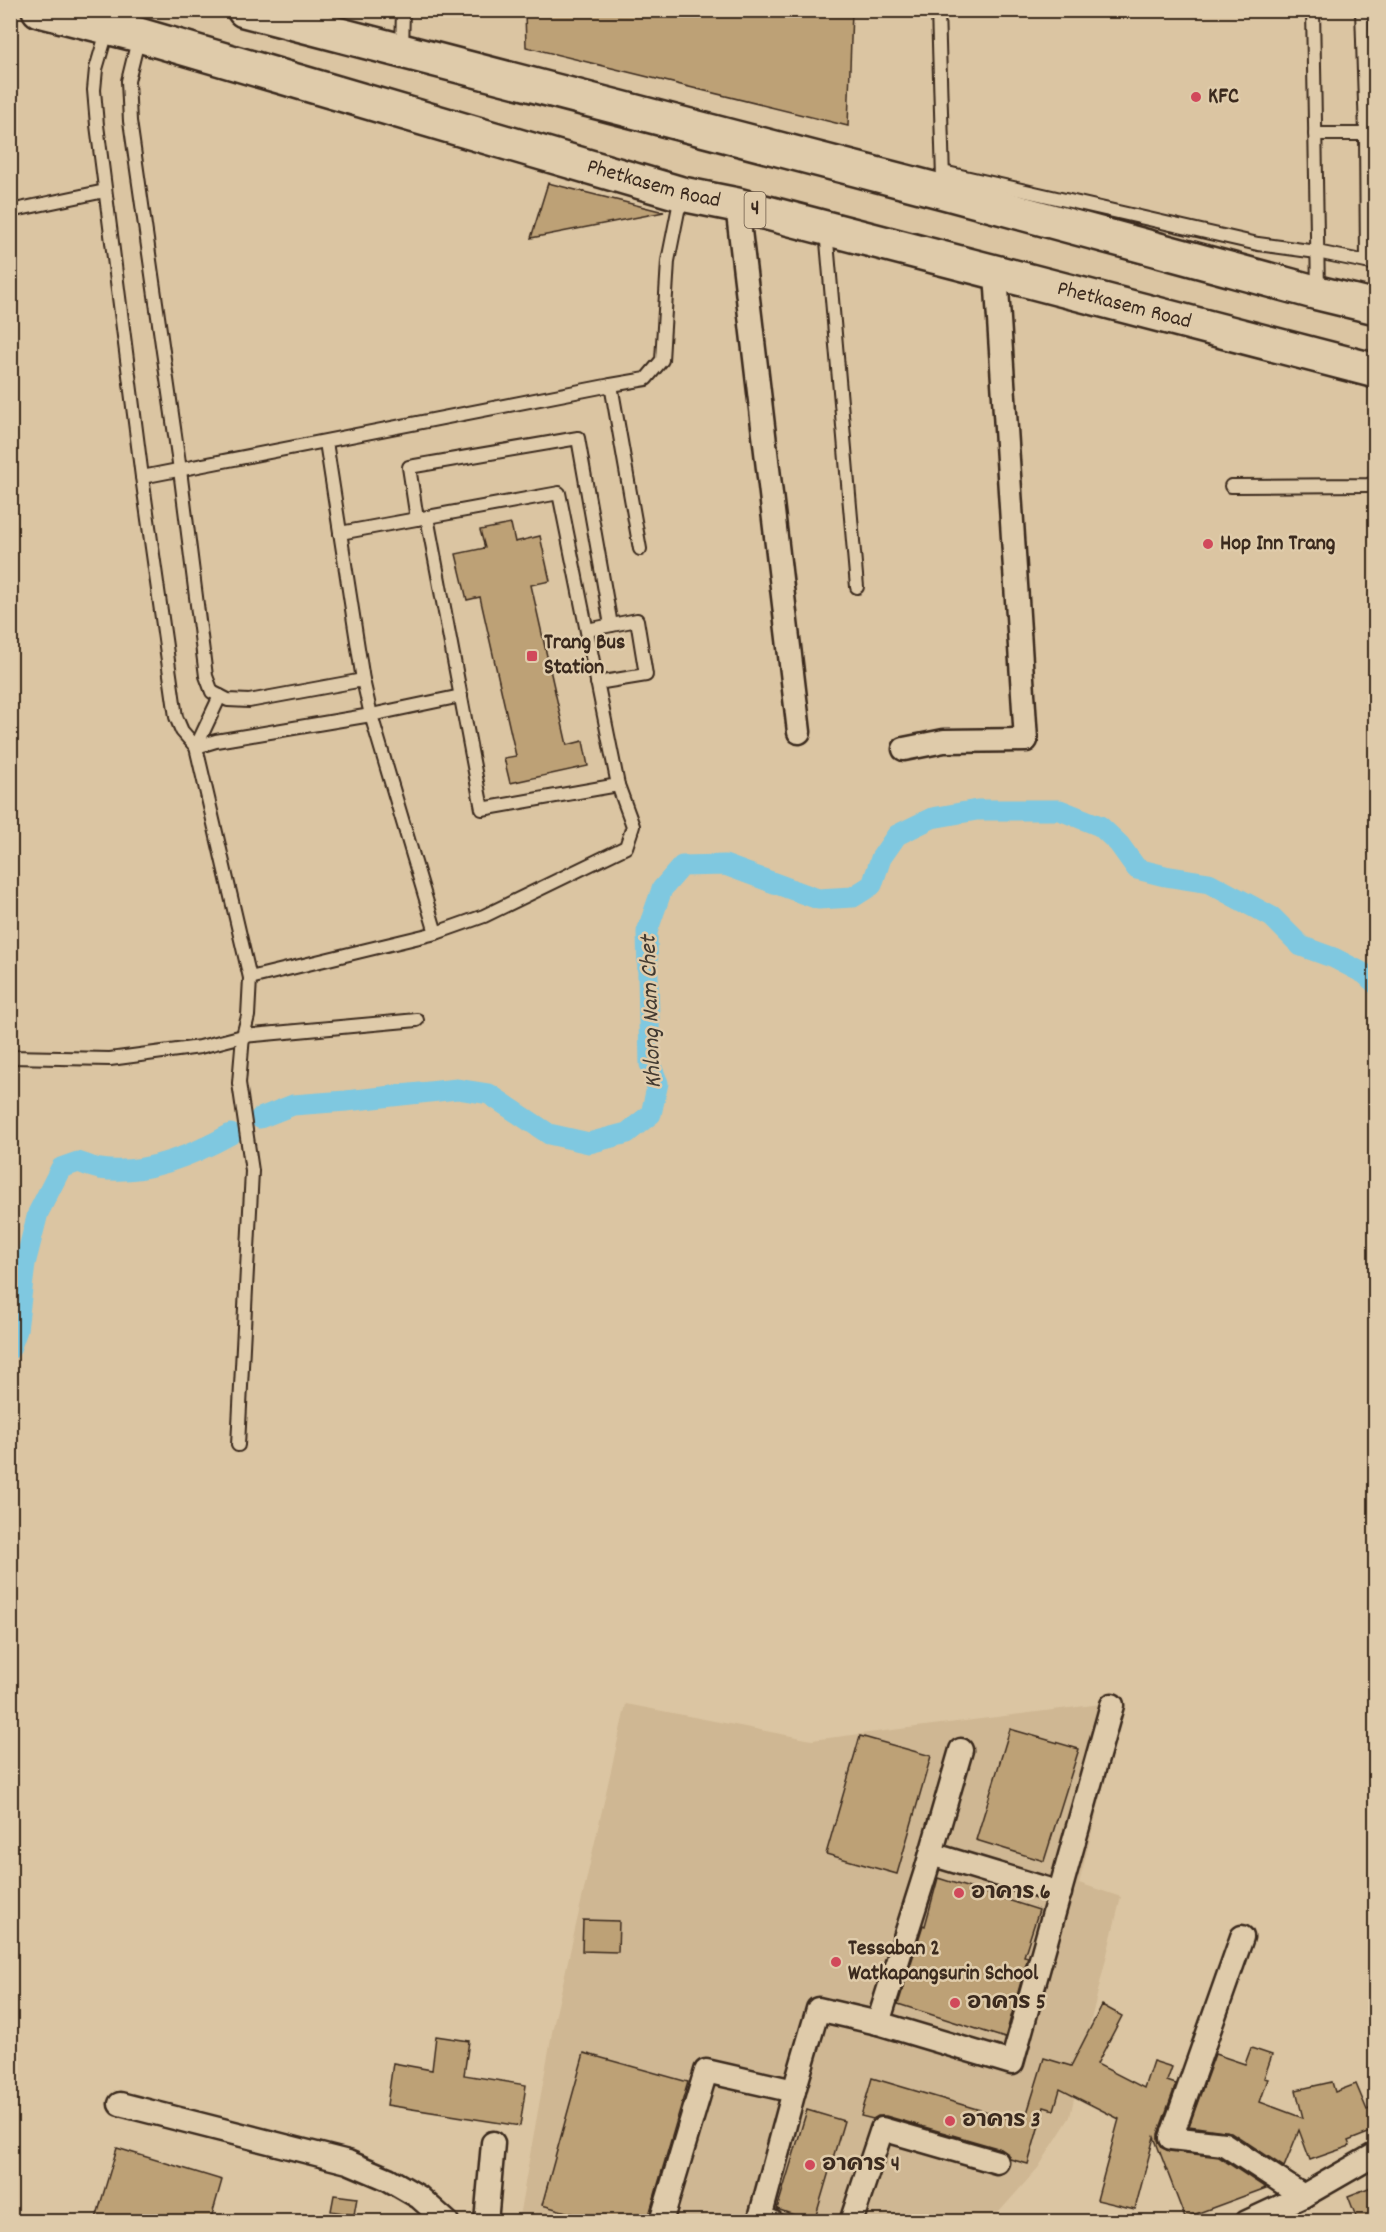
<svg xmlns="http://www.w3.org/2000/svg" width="1386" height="2232" font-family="Dekko,'Playpen Sans Thai',sans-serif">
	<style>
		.built { fill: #cfb793 }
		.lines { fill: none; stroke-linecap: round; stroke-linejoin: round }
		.canal { stroke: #7fc8e0; stroke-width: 21 }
		.building { fill: #bda176; stroke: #3b2a1e; stroke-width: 1.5 }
		.lane-casing { stroke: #3b2a1e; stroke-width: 16 }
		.street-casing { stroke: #3b2a1e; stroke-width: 27 }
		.primary-casing { stroke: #3b2a1e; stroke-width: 38 }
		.lane { stroke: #dfcbaa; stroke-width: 12 }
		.street { stroke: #dfcbaa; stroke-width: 22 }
		.primary { stroke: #dfcbaa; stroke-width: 33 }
		.poi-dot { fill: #d1495b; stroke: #dfcbaa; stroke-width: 2 }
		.labels { text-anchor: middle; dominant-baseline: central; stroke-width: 5; stroke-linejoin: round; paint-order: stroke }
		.shield { fill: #dfcbaa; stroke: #6c5a48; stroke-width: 1.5 }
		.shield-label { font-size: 21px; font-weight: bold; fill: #3b2a1e }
		.poi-label { font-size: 22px; font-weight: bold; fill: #3b2a1e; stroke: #dfcbaa; text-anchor: start }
		.street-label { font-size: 22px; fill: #3b2a1e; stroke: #dfcbaa }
		.water-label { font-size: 24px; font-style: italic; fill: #423a31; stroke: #dfcbaa }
	</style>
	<rect width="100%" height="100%" fill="#dbc5a2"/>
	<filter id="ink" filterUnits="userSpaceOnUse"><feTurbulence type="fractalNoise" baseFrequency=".0167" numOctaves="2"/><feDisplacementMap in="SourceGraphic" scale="12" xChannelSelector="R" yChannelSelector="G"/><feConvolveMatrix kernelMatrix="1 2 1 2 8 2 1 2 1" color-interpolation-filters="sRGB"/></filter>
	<g filter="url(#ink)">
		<polygon class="built" points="1125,1701 1079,1883 1121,1897 1089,2028 1070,2117 1038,2168 991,2221 518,2222 553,2027 626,1704 812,1740"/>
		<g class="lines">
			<g class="canal">
				<polyline points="260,1118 293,1105 346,1101 457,1089 489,1094 549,1134 589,1143 627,1133 651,1114 658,1083 650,1064 647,932 662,889 682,866 725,865 818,899 853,897 872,885 881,858 897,835 932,818 977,810 1060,810 1100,826 1119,844 1137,869 1165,876 1209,883 1272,917 1301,946 1334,958 1365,974 1376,984"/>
				<path d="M 10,1349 L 17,1330 L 25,1264 L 38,1213 L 61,1168 L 78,1162 C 85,1164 93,1168 100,1169 C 144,1176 193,1155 231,1134"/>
			</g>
		</g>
		<g class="building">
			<polygon points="525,10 852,10 848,126 526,47"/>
			<polygon points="548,183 664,212 531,238"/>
			<polygon points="511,524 515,542 540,536 550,581 531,585 567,745 583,741 588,766 510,783 504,758 516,756 480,597 467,600 456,554 485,548 480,530"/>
			<polygon points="1010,1729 1079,1749 1044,1861 976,1840"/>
			<polygon points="860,1736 931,1756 897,1874 826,1854"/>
			<polygon points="938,1878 1039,1910 1024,1956 1028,1957 1005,2038 898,2004 923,1925 925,1926"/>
			<polygon points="583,1920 619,1921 618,1952 582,1951"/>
			<polygon points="1102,2005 1122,2016 1097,2064 1144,2088 1153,2061 1172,2067 1167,2081 1176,2084 1158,2134 1158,2141 1162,2148 1169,2151 1219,2157 1266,2188 1185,2218 1154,2137 1135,2209 1097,2200 1119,2119 1060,2089 1054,2110 1044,2107 1028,2164 1010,2159 1007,2153 1001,2149 886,2116 878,2116 873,2119 861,2116 872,2078 1024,2123 1044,2058 1071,2066"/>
			<polygon points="436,2036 469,2041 464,2075 526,2085 520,2126 387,2105 393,2063 432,2070"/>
			<polygon points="1251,2048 1272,2055 1264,2078 1268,2079 1260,2102 1303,2118 1296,2090 1332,2082 1335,2092 1356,2084 1367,2110 1376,2106 1376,2130 1348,2141 1350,2146 1310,2160 1299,2130 1284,2167 1231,2132 1189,2126 1215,2054 1245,2064"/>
			<polygon points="584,2053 688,2082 647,2222 601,2222 542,2205"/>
			<polygon points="807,2110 844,2121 814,2222 777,2209"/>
			<polygon points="117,2148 222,2180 210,2222 95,2222"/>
			<polygon points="1376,2185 1376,2222 1358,2222 1348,2196"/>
			<polygon points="334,2195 357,2198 354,2215 331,2211"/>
		</g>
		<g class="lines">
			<g class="lane-casing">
				<g id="lane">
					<polyline points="938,10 943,179"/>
					<polyline points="1313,10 1318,291"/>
					<polyline points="1362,10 1366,134 1367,262"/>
					<polyline points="108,28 96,69 94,90 97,125 142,477 176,717 182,731 196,747 216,741 371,715 461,696"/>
					<polyline points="139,36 128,81 130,121 180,470 206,676 212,692 228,700 249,701 363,680"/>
					<polyline points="402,50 403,10"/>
					<polyline points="1315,134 1376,134"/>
					<polyline points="943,172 1258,244 1317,252 1376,264"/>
					<polyline points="10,211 105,191"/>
					<polyline points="826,230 857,587"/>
					<polyline points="326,442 363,680 371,715 436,933"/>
					<polyline points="142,477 611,385"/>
					<polyline points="1231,486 1368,485 1376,482"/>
					<polyline points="417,519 409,467 578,438 611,625"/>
					<polyline points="340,533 559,493 618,785 482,809 427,517"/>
					<polyline points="640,549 611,385 646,379 662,360 668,261 681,196"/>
					<polyline points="587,630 637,620 646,675 597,683"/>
					<polyline points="220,696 196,747 250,978 436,933 484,916 626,847 633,826 618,785"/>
					<polyline points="10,1057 110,1059 200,1047 243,1036 417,1020"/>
					<polyline points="238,1445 252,1171 239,1083 243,1036 248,1016 250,978"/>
				</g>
			</g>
			<g class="street-casing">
				<g id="street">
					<polyline points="737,205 799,732"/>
					<polyline points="904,749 944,741 1026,740 996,273"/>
					<polyline points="931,1854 1060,1893"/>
					<polyline points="1242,1937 1171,2138 1224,2144 1303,2196"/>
					<polyline points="878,2023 926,1871 961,1750"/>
					<polyline points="120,2104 348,2162 388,2179 419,2197 447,2222"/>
					<polyline points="486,2222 493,2143"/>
					<polyline points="661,2222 706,2071 794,2091 818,2009 878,2023 1012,2063 1112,1705"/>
					<polyline points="772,2222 760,2218 794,2091"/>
					<polyline points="851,2222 882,2129 997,2162"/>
					<polyline points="1247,2222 1303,2196 1376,2154"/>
				</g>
			</g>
			<g class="primary-casing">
				<g id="primary">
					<path id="s1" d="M 39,10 L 139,35 L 682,194 L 737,205 L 1376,371"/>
					<polyline points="244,10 944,192 1318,293 1376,307"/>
				</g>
			</g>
			<use href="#lane" class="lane"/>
			<use href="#street" class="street"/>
			<use href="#primary" class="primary"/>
		</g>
	</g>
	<g class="poi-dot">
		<circle cx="1196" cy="97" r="6"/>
		<circle cx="1208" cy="544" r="6"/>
		<rect x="526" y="650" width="12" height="12" rx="3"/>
		<circle cx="959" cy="1893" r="6"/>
		<circle cx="836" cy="1962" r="6"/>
		<circle cx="955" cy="2003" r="6"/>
		<circle cx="950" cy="2121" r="6"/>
		<circle cx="810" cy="2165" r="6"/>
	</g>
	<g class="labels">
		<rect class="shield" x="744.5" y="192" width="21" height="36" rx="4.5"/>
		<g class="shield-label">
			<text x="755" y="210">4</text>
		</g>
		<g class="poi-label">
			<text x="1208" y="97">KFC</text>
			<text x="1220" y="544">Hop Inn Trang</text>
			<text x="544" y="643">Trang Bus<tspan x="544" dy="25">Station</tspan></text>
			<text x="971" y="1893">อาคาร 6</text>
			<text x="848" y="1949">Tessaban 2<tspan x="848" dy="25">Watkapangsurin School</tspan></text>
			<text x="967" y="2003">อาคาร 5</text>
			<text x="962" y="2121">อาคาร 3</text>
			<text x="822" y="2165">อาคาร 4</text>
		</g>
		<g class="street-label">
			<text stroke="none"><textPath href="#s1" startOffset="639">Phetkasem Road</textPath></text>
			<text stroke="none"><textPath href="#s1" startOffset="1125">Phetkasem Road</textPath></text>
		</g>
		<g class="water-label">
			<text transform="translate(652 1012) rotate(-92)">Khlong Nam Chet</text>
		</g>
	</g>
	<rect width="1386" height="2232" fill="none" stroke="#dfcbaa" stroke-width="36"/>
	<rect x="18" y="18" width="1350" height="2196" fill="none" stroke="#3b2a1e" stroke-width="2" filter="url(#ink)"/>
</svg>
